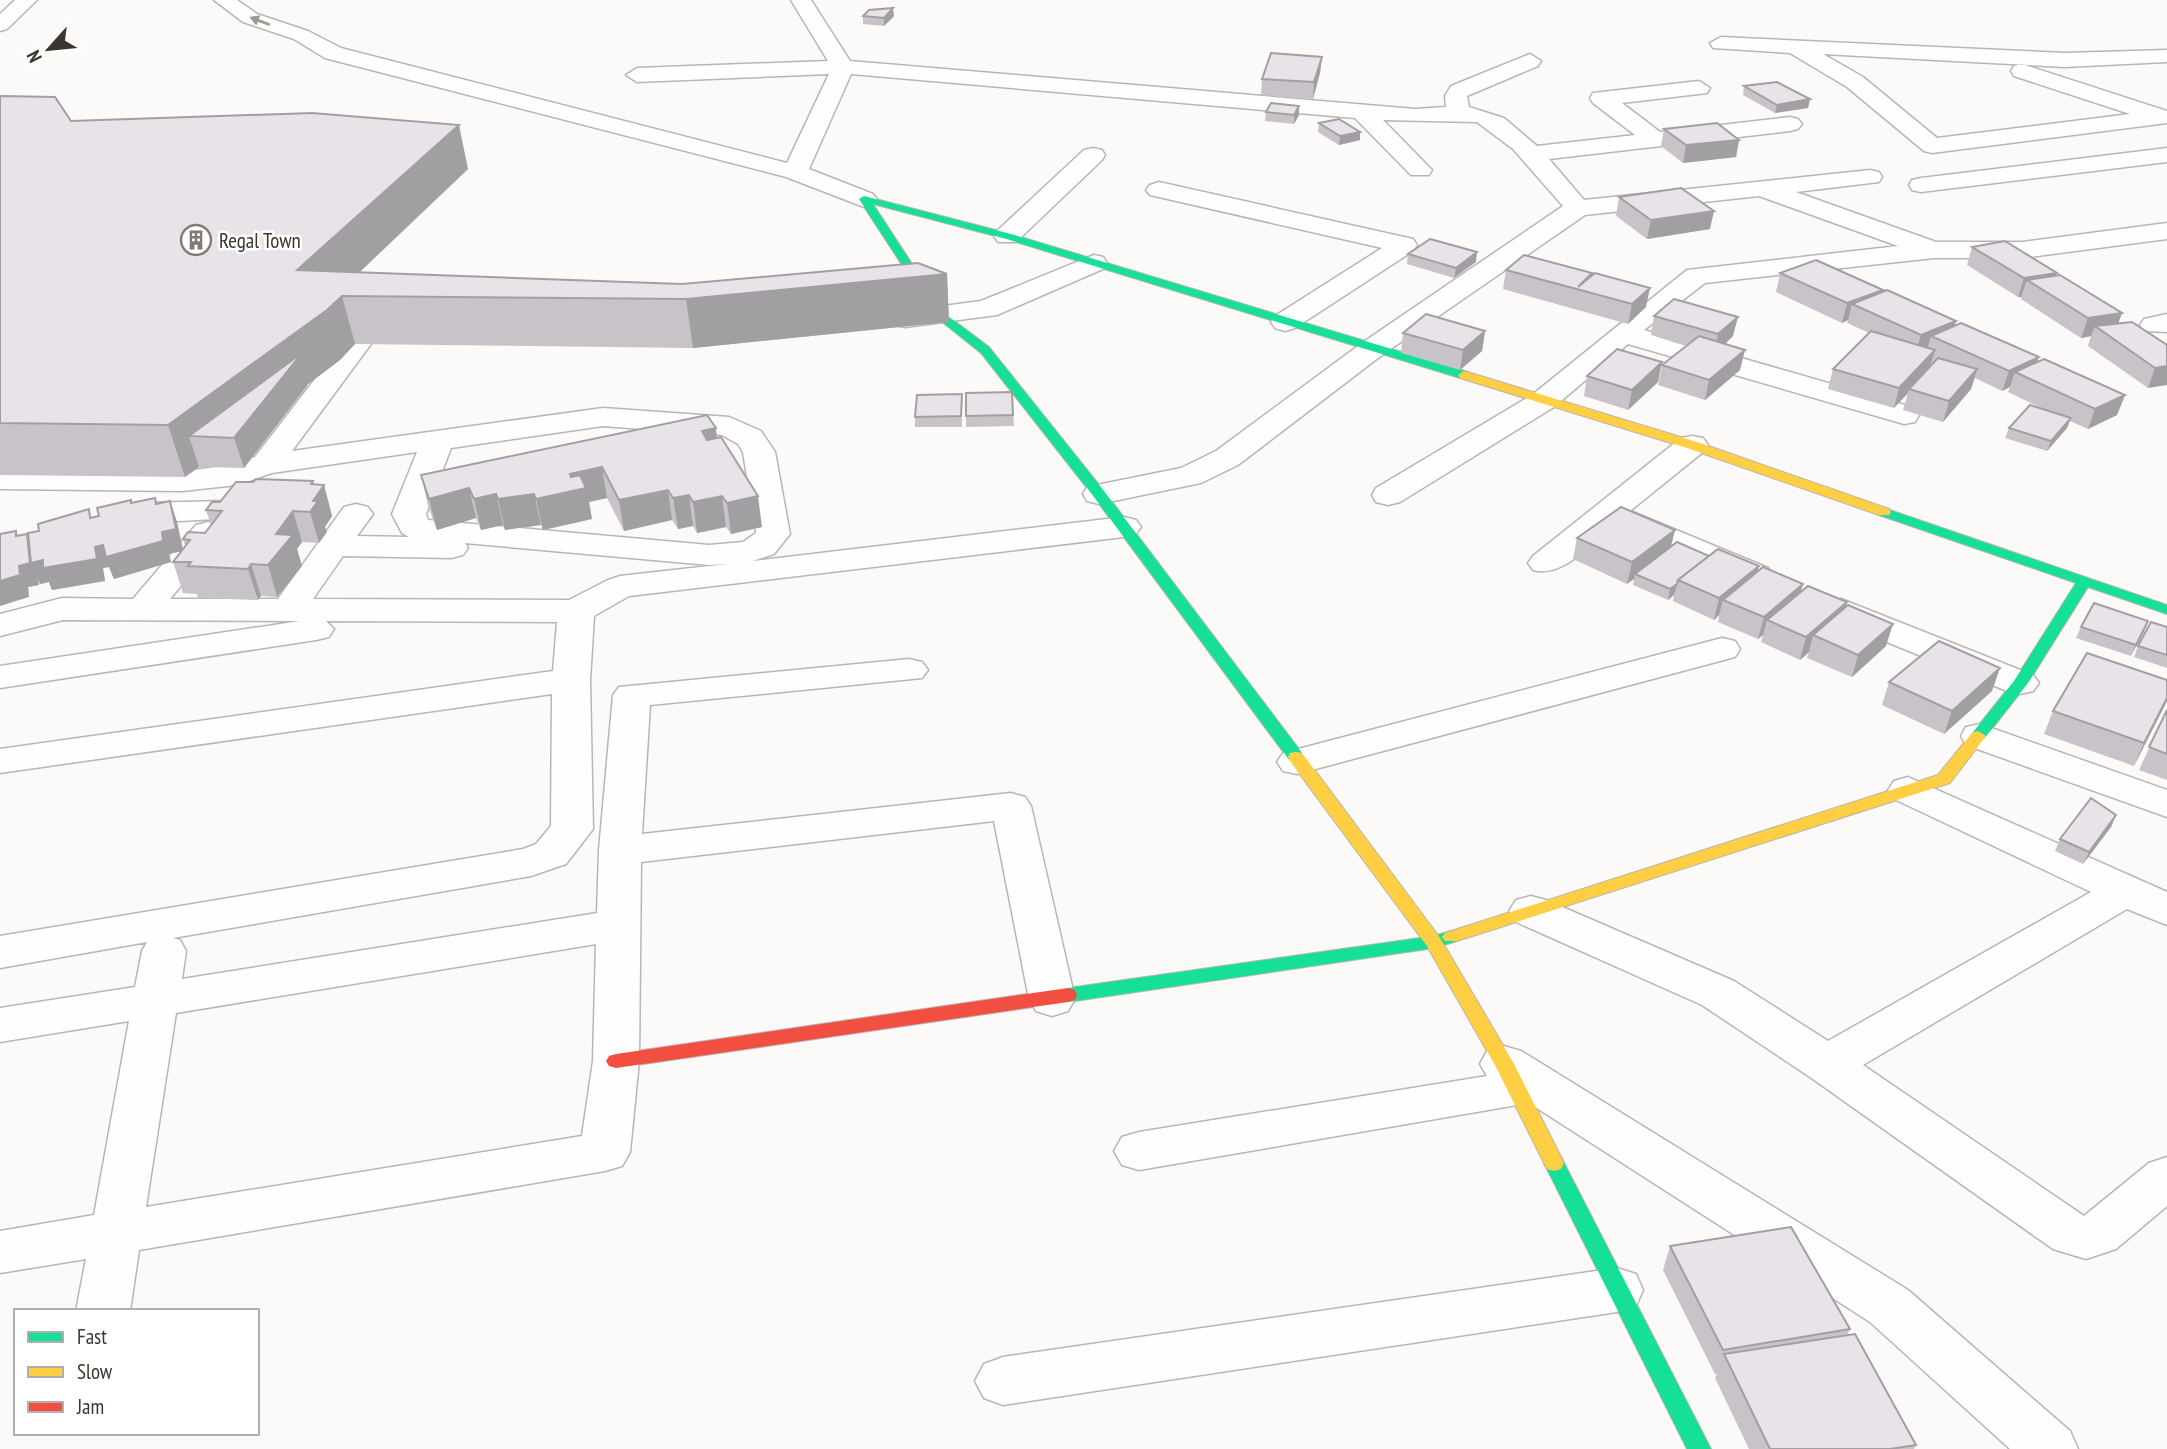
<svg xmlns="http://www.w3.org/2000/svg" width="2167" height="1449" font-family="'PT Sans Narrow',sans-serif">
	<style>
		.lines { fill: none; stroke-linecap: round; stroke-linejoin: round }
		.street-casing { stroke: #b9b5b2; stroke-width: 3 }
		.fast-casing { stroke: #b9b5b2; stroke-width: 2 }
		.slow-casing { stroke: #b9b5b2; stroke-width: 2 }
		.jam-casing { stroke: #b9b5b2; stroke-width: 2 }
		.street { fill: #fffefe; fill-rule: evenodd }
		.fast { fill: #16e098; fill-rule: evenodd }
		.slow { fill: #ffcf43; fill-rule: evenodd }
		.jam { fill: #f24e42; fill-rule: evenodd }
		.wall { fill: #c7c3c8 }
		.shaded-wall { fill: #a29fa3 }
		.building { fill: #e7e3e9; stroke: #a29fa3; stroke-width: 2 }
		.oneway { fill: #9d9a96 }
		.labels { text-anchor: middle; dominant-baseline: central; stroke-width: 5; stroke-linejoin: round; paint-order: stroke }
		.far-poi-label { font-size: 21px; fill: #3b352f; stroke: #fff; text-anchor: start }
	</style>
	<rect width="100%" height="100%" fill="#fcfaf9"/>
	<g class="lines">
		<g class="street-casing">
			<g id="street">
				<polygon points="15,0 37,0 7,29 0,31 0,14"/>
				<polygon points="214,0 237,0 257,14 308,31 341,48 787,163 829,74 637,82 626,75 637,68 828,61 791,0 811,0 850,61 1415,109 1446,107 1445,96 1451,86 1530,54 1541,61 1538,66 1467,96 1469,107 1504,118 1537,146 1635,135 1593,103 1590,98 1593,93 1699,81 1710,88 1707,93 1622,103 1660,132 1790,117 1798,119 1802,124 1798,129 1790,131 1549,159 1584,200 1870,170 1879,172 1882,177 1879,182 1796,192 1936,242 2022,242 2167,223 2167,239 2022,258 1934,258 1705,283 1644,330 1915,408 1919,415 1915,422 1904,424 1628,344 1554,407 1400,502 1388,505 1376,502 1372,495 1376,488 1532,395 1687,270 1898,246 1759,196 1585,215 1382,355 1238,465 1201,483 1099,504 1087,501 1083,494 1087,487 1181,468 1216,451 1362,343 1563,206 1513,149 1477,122 1383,120 1432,170 1429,175 1411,175 1355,118 851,74 809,169 873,194 877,199 873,204 864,207 786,177 325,58 294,39 243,22"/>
				<polygon points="1721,37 2065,53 2167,50 2167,62 2065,67 1823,54 1863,77 1937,138 2130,114 2014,76 2011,71 2014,66 2022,64 2167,111 2167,123 1932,153 1924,151 1847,87 1790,53 1713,48 1710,43"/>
				<polygon points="1093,148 1102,150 1105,155 1102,160 1016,242 998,242 994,236 998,230 1084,150"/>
				<polygon points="2167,148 2167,162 1921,192 1912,190 1909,185 1912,180 1921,178"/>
				<polygon points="1159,182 1404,237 1413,239 1417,245 1413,251 1295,328 1285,331 1275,328 1271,322 1275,316 1382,248 1150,195 1146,190 1150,185"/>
				<polygon points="1094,255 1103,257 1107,263 1103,269 997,315 905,327 895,325 891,319 895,313 905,311 981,301"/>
				<polygon points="2167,314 2167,332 2144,331 2140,325 2144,319"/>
				<path d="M 365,324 L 375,327 L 379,333 L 292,451 L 603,408 L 729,417 L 761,431 L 775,452 L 790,534 L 774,554 L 753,561 L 1124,517 L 1136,520 L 1141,527 L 1136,534 L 1124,537 L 629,596 L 594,616 L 590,680 L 593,829 L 566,864 L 531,876 L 173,938 L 180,940 L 186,951 L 182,979 L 597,913 L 599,850 L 613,695 L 619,687 L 909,659 L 922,662 L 928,670 L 922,678 L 650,705 L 642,834 L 1011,793 L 1025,797 L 1031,806 L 1075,999 L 1068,1011 L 1052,1016 L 1036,1011 L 1029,999 L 994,821 L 641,862 L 639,1061 L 630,1152 L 622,1166 L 605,1171 L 139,1250 L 130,1311 L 76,1311 L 86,1259 L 0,1273 L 0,1231 L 94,1215 L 129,1021 L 0,1042 L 0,1008 L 135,987 L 142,951 L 147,942 L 0,968 L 0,936 L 523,849 L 536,844 L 551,826 L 552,694 L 0,773 L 0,749 L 553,671 L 557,622 L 326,621 L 334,629 L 329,637 L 316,640 L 0,688 L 0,666 L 300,621 L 63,620 L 0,636 L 0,614 L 62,598 L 133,599 L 196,525 L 208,522 L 220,525 L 225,532 L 170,599 L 278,599 L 344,507 L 356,504 L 368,507 L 373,514 L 357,536 L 409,537 L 402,533 L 392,514 L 417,452 L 272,473 L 237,485 L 182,491 L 0,489 L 0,469 C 74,470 188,482 255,457 L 355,327 ZM 603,426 L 722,435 L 738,444 L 743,452 L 756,533 L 743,542 L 709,545 L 428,520 L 426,514 L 451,448 ZM 465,543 L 709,565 L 727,564 L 620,576 L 608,580 L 569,600 L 313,599 L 343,556 L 451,558 L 463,555 L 468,548 ZM 596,944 L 593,1061 L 582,1136 L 146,1207 L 176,1013 Z"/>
				<path d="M 1692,436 L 1703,438 L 1708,445 L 1703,452 L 1630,511 L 1768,568 L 1773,575 L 1768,582 L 1756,585 L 1744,582 L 1611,527 C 1589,545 1563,578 1533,570 L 1528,563 L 1533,556 L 1681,438 Z"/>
				<polygon points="224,501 236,504 241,511 236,518 142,523 122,528 110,525 105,518 110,511 141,503"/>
				<polygon points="1841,599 2033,675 2039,683 2033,691 2020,694 2007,691 1828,618 1823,610 1828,602"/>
				<polygon points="1722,638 1735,641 1740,649 1735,657 1297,774 1283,771 1277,762 1283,753"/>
				<polygon points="1980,724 2167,790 2167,817 1966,745 1961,736 1966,727"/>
				<polygon points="1908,777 2167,892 2167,925 2127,909 1863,1065 2084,1216 2149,1163 2167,1157 2167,1206 2116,1249 2086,1259 2053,1249 1810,1077 1702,1005 1516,922 1509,911 1516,900 1531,896 1546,900 1734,981 1828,1041 2091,892 1894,799 1888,790 1894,781"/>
				<polygon points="1504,1046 1521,1051 1908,1290 2070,1431 2078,1449 2010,1449 1870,1322 1529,1103 1139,1170 1122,1165 1114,1151 1122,1137 1139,1132 1487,1076 1480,1064 1487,1051"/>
				<polygon points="1617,1268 1636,1274 1643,1290 1636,1306 1617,1312 1003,1405 984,1398 975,1381 984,1364 1003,1357"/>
			</g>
		</g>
		<g class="fast-casing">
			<g id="fast">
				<polygon points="864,196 1011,234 1468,372 1468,378 1460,378 1003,238 873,204 944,313 989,347 1104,491 1302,753 1304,757 1302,761 1290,761 1094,497 981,353 936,317 859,199"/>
				<polygon points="1884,508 2167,605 2167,614 2088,587 2028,683 1984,739 1972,739 1970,736 2014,681 2076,583 1879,515 1877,512"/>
				<polygon points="1451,931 1457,933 1460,937 1457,941 1434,948 1068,1002 1061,1000 1059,995 1061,990 1068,988 1434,936"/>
				<polygon points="1554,1155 1561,1157 1711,1449 1687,1449 1544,1163 1547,1157"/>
			</g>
		</g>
		<g class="slow-casing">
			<g id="slow">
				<polygon points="1464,371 1697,442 1889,509 1891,512 1889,515 1879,515 1687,448 1460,378 1458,375"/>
				<polygon points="1978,731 1986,736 1950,783 1457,941 1445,941 1442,937 1445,933 1938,775 1972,733"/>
				<polygon points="1296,752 1302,753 1440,938 1514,1064 1564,1163 1561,1169 1554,1171 1547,1169 1495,1065 1427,946 1290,761 1288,757 1290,753"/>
			</g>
		</g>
		<g class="jam-casing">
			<polygon id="jam" points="1068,988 1075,990 1077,995 1075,1000 1068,1002 616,1068 609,1066 606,1061 609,1056 616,1054"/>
		</g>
		<use href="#street" class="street"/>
		<use href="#fast" class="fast"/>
		<use href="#slow" class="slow"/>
		<use href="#jam" class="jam"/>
	</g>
	<g class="wall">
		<polygon points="863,16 894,16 884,26 863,24"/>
		<polygon points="1322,57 1320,73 1313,99 1261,95 1262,79"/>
		<polygon points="1744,86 1810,99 1808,108 1775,113 1743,95"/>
		<polygon points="0,96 71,121 468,169 359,273 682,284 947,274 949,322 693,348 355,344 340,360 307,385 307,386 244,468 199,467 185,477 0,475"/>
		<polygon points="1299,106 1299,115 1294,124 1265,121 1266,112"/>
		<polygon points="1319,123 1360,140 1339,145 1318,132"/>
		<polygon points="1664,129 1739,140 1736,157 1683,163 1661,146"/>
		<polygon points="1619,197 1710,229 1647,239 1616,216"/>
		<polygon points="1972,247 2057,275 2118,323 2167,345 2148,388 2088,346 2091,336 2081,338 2021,299 2021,297 2018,297 1967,265"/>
		<polygon points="1408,254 1476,262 1454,278 1407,264"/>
		<polygon points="1506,270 1591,276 1646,307 1628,324 1503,289"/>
		<polygon points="1780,273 1882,292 2037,362 2125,395 2117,415 2088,429 2070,421 2067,428 2047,451 2005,438 2009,428 2050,412 2008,392 2010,387 2002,391 1975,378 1971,389 1943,422 1903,410 1908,393 1894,408 1828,389 1833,369 1869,333 1847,323 1848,320 1842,323 1776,292"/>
		<polygon points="1654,316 1733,336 1725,344 1740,370 1705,400 1658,385 1662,365 1686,346 1651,335"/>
		<polygon points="1485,331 1482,351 1460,370 1401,353 1403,333"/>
		<polygon points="1587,376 1658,382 1628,410 1584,396"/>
		<polygon points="1012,392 1014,426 966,427 966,393"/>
		<polygon points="962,394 962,427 915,427 915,417"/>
		<polygon points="717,438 762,527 731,534 726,527 697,533 693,526 678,529 672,520 624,531 607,498 589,502 592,519 543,530 541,525 505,530 503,525 481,530 476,518 437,530 428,506 421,475"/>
		<polygon points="314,484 324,485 332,516 325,527 327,532 319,543 302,542 297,549 302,566 277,597 261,596 258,600 198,598 197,594 183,593 173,562 181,551 169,554 171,562 114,579 109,567 103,568 105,581 52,590 49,582 40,584 38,579 39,585 28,587 29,597 16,531 18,535 29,539 99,516 132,503 157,504 170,501 177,522 183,549 185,546 183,539 205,533 211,525 206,510 220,502"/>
		<polygon points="1577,538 1672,546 1709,556 1759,566 1757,572 1801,592 1846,607 1886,646 1852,677 1807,658 1809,652 1800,660 1761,642 1763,635 1758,639 1718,622 1719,615 1714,620 1673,601 1674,595 1668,600 1633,585 1634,579 1627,584 1573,559"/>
		<polygon points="2148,621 2131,656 2076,638 2081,627"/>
		<polygon points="2167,627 2167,668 2134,657 2138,646"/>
		<polygon points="1889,682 1992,691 1944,734 1882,705"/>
		<polygon points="2167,698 2167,701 2134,766 2044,734 2053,711"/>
		<polygon points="2167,710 2167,780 2139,770"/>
		<polygon points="2116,815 2111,827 2083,864 2055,851 2060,839"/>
		<polygon points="1670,1246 1850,1329 1847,1336 1916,1445 1914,1449 1749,1449 1715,1378 1717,1374 1715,1374 1663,1270"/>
	</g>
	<g class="shaded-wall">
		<polygon points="893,8 894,16 884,26 884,18"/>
		<polygon points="1322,57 1320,73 1313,99 1314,82"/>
		<polygon points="1810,99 1808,108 1775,113 1777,105"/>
		<polygon points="1299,106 1299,115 1294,124 1294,115"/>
		<polygon points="459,125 468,169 310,319 297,270"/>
		<polygon points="1360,132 1360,140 1339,145 1340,136"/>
		<polygon points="1739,140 1736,157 1683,163 1686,145"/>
		<polygon points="1714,211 1710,229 1647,239 1651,220"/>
		<polygon points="1477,252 1476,262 1454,278 1456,268"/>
		<polygon points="2057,273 2051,292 2027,280 2021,297 2018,297 2024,278"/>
		<polygon points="947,274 949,322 693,348 686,299"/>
		<polygon points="1650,288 1646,307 1628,324 1632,304"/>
		<polygon points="1883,290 1878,309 1852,304 1848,320 1842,323 1847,303"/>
		<polygon points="342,296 355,344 340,360 307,385 307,386 244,468 234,438 189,436 199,467 185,477 168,425"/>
		<polygon points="2122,313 2115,333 2095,326 2091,336 2081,338 2088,318"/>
		<polygon points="1738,317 1733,336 1714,354 1718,334"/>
		<polygon points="1956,321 1951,341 1931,336 1927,350 1915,355 1921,335"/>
		<polygon points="1485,331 1482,351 1460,370 1463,350"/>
		<polygon points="1745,350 1740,370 1705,400 1709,380"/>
		<polygon points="1935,350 1929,369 1909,389 1908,393 1894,408 1899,388"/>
		<polygon points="2039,357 2032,377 2015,372 2010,387 2002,391 2009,371"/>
		<polygon points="1662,362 1658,382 1628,410 1632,390"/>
		<polygon points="2167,366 2167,385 2148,388 2155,368"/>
		<polygon points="1977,369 1971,389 1943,422 1949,401"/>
		<polygon points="2125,395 2117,415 2088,429 2095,409"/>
		<polygon points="2071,418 2067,428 2047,451 2051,441"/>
		<polygon points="716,428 719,458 707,461 702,431"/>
		<polygon points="602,467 607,498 589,502 592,519 543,530 536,499 570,474"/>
		<polygon points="313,481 317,495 324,485 332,516 325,527 327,532 319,543 310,512 311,484"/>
		<polygon points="469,488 476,518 437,530 429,499"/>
		<polygon points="668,490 672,520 624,531 619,500"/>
		<polygon points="496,494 503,525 481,530 474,499"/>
		<polygon points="534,494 541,525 505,530 498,499"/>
		<polygon points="689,495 693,526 678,529 673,498"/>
		<polygon points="722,496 726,527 697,533 693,502"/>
		<polygon points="758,496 762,527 731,534 727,503"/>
		<polygon points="170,501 177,522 183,551 169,554 171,562 114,579 109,567 103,568 105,581 52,590 49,582 40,584 38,579 39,585 28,587 29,597 0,606 0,581 19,566 27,534 35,555 95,547 162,532"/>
		<polygon points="293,511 302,542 297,549 302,566 277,597 268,565 276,534"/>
		<polygon points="1675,530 1670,551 1635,574 1634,579 1627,584 1632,562"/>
		<polygon points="251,564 261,596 258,600 248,569"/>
		<polygon points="1759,566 1753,588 1723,600 1719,615 1714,620 1719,598"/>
		<polygon points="1677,584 1674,595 1668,600 1670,589"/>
		<polygon points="1803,584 1797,606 1767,620 1763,635 1758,639 1764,617"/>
		<polygon points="1847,602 1841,624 1813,635 1809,652 1800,660 1806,637"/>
		<polygon points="2148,621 2144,632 2131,656 2136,645"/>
		<polygon points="1893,624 1886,646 1852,677 1858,655"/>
		<polygon points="2000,668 1992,691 1944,734 1952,711"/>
		<polygon points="2167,698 2167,701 2134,766 2144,743"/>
		<polygon points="2116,815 2111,827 2083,864 2089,852"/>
	</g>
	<g class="building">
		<polygon points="893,8 884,18 863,16 869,10"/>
		<polygon points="1271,53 1322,57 1314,82 1262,79"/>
		<polygon points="1777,82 1810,99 1777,105 1744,86"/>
		<polygon points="0,96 55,97 71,121 312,113 459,125 297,270 682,284 918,263 947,274 686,299 342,296 327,310 168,425 0,423"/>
		<polygon points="1271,103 1299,106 1294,115 1266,112"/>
		<polygon points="1339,119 1360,132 1340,136 1319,123"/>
		<polygon points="1717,123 1739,140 1686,145 1664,129"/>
		<polygon points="1681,188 1714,211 1651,220 1619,197"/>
		<polygon points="1430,239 1477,252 1456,268 1408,254"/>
		<polygon points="2005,241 2057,273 2024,278 1972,247"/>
		<polygon points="1524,255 1592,273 1578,287 1595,273 1650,288 1632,304 1506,270"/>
		<polygon points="1816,260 1883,290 1847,303 1780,273"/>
		<polygon points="2060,275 2122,313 2088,318 2027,280"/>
		<polygon points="1887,290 1956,321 1921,335 1852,304"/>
		<polygon points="1674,299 1738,317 1718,334 1654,316"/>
		<polygon points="1426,314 1485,331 1463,350 1403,333"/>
		<polygon points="2132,322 2167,345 2167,366 2155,368 2095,326"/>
		<polygon points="1961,323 2039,357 2009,371 1931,336"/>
		<polygon points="1871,331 1935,350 1899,388 1833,369"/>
		<polygon points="1699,336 1745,350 1709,380 1662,365"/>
		<polygon points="1617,349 1662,362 1632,390 1587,376"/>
		<polygon points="298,356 299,357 234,438 189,436"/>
		<polygon points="1938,358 1977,369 1949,401 1909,389"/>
		<polygon points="2044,359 2125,395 2095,409 2015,372"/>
		<polygon points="1012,392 1013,415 966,416 966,393"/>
		<polygon points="962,394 961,416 915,417 917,395"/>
		<polygon points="2030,405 2071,418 2051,441 2009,428"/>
		<polygon points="707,415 716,428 702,431 707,440 721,437 758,496 727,503 722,496 693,502 689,495 673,498 668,490 619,500 602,467 570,474 571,477 580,475 586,488 536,499 534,494 498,499 496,494 474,499 469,488 429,499 421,475"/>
		<polygon points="256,479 313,481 311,484 324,485 313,501 318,501 310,512 293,511 276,534 293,535 268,565 251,564 248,569 188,566 191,562 173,562 190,540 183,539 188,532 205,533 222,511 206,510 212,502 220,502 236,482 253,482"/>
		<polygon points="155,498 156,504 170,501 176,529 162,532 163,541 106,557 103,545 95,547 97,559 43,568 43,560 31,563 28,533 39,531 38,524 89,509 90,518 99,516 97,508 131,500 131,503"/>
		<polygon points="1621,507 1675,530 1632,562 1577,538"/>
		<polygon points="16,531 16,536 27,534 30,563 19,566 20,575 0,581 0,534"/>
		<polygon points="1677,542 1709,556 1678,580 1677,584 1670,589 1635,574"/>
		<polygon points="1718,549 1759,566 1719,598 1678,580"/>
		<polygon points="1763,567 1803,584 1764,617 1723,600"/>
		<polygon points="1808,586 1847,602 1806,637 1767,620"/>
		<polygon points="2094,603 2148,621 2136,645 2081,627"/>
		<polygon points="1848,605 1893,624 1858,655 1813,635"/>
		<polygon points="2151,622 2167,627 2167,655 2138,646"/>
		<polygon points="1939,641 2000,668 1952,711 1889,682"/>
		<polygon points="2087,653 2167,680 2167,698 2144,743 2053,711"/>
		<polygon points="2167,710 2167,754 2149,747"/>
		<polygon points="2091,798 2116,815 2089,852 2060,839"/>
		<polygon points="1791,1227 1850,1329 1723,1350 1670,1246"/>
		<polygon points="1855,1334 1916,1445 1890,1449 1770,1449 1724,1354"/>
	</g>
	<defs><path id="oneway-solid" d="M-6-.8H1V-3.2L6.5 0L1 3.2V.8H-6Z" transform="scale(1.75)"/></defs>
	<use class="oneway" href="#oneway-solid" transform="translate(260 21) rotate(-159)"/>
	<defs>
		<g id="building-ring" transform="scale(1.575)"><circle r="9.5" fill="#fff" stroke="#7f7a76" stroke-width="1.5"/><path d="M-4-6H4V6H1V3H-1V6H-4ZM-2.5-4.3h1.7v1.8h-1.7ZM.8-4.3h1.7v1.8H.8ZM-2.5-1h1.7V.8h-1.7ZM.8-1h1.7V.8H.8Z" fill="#7f7a76"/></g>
	</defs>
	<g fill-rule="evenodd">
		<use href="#building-ring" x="196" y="240"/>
	</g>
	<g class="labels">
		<g class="far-poi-label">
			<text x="219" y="240">Regal Town</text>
		</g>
	</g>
	<rect x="14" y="1309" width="245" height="126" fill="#ffffff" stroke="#b1aeac" stroke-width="2"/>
	<rect x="28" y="1332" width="35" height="10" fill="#16e098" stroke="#b1aeac" stroke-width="2"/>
	<text x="77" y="1344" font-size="21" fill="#3b352f">Fast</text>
	<rect x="28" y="1367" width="35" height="10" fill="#ffcf43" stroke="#b1aeac" stroke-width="2"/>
	<text x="77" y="1379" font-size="21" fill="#3b352f">Slow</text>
	<rect x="28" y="1402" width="35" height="10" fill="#f24e42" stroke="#b1aeac" stroke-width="2"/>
	<text x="77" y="1414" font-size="21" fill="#3b352f">Jam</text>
	<g transform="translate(49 49) rotate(243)" stroke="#ffffff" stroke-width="5" paint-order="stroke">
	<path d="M0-5L12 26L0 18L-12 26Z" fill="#3b352f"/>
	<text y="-10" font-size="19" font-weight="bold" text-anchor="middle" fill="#3b352f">N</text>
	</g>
</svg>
